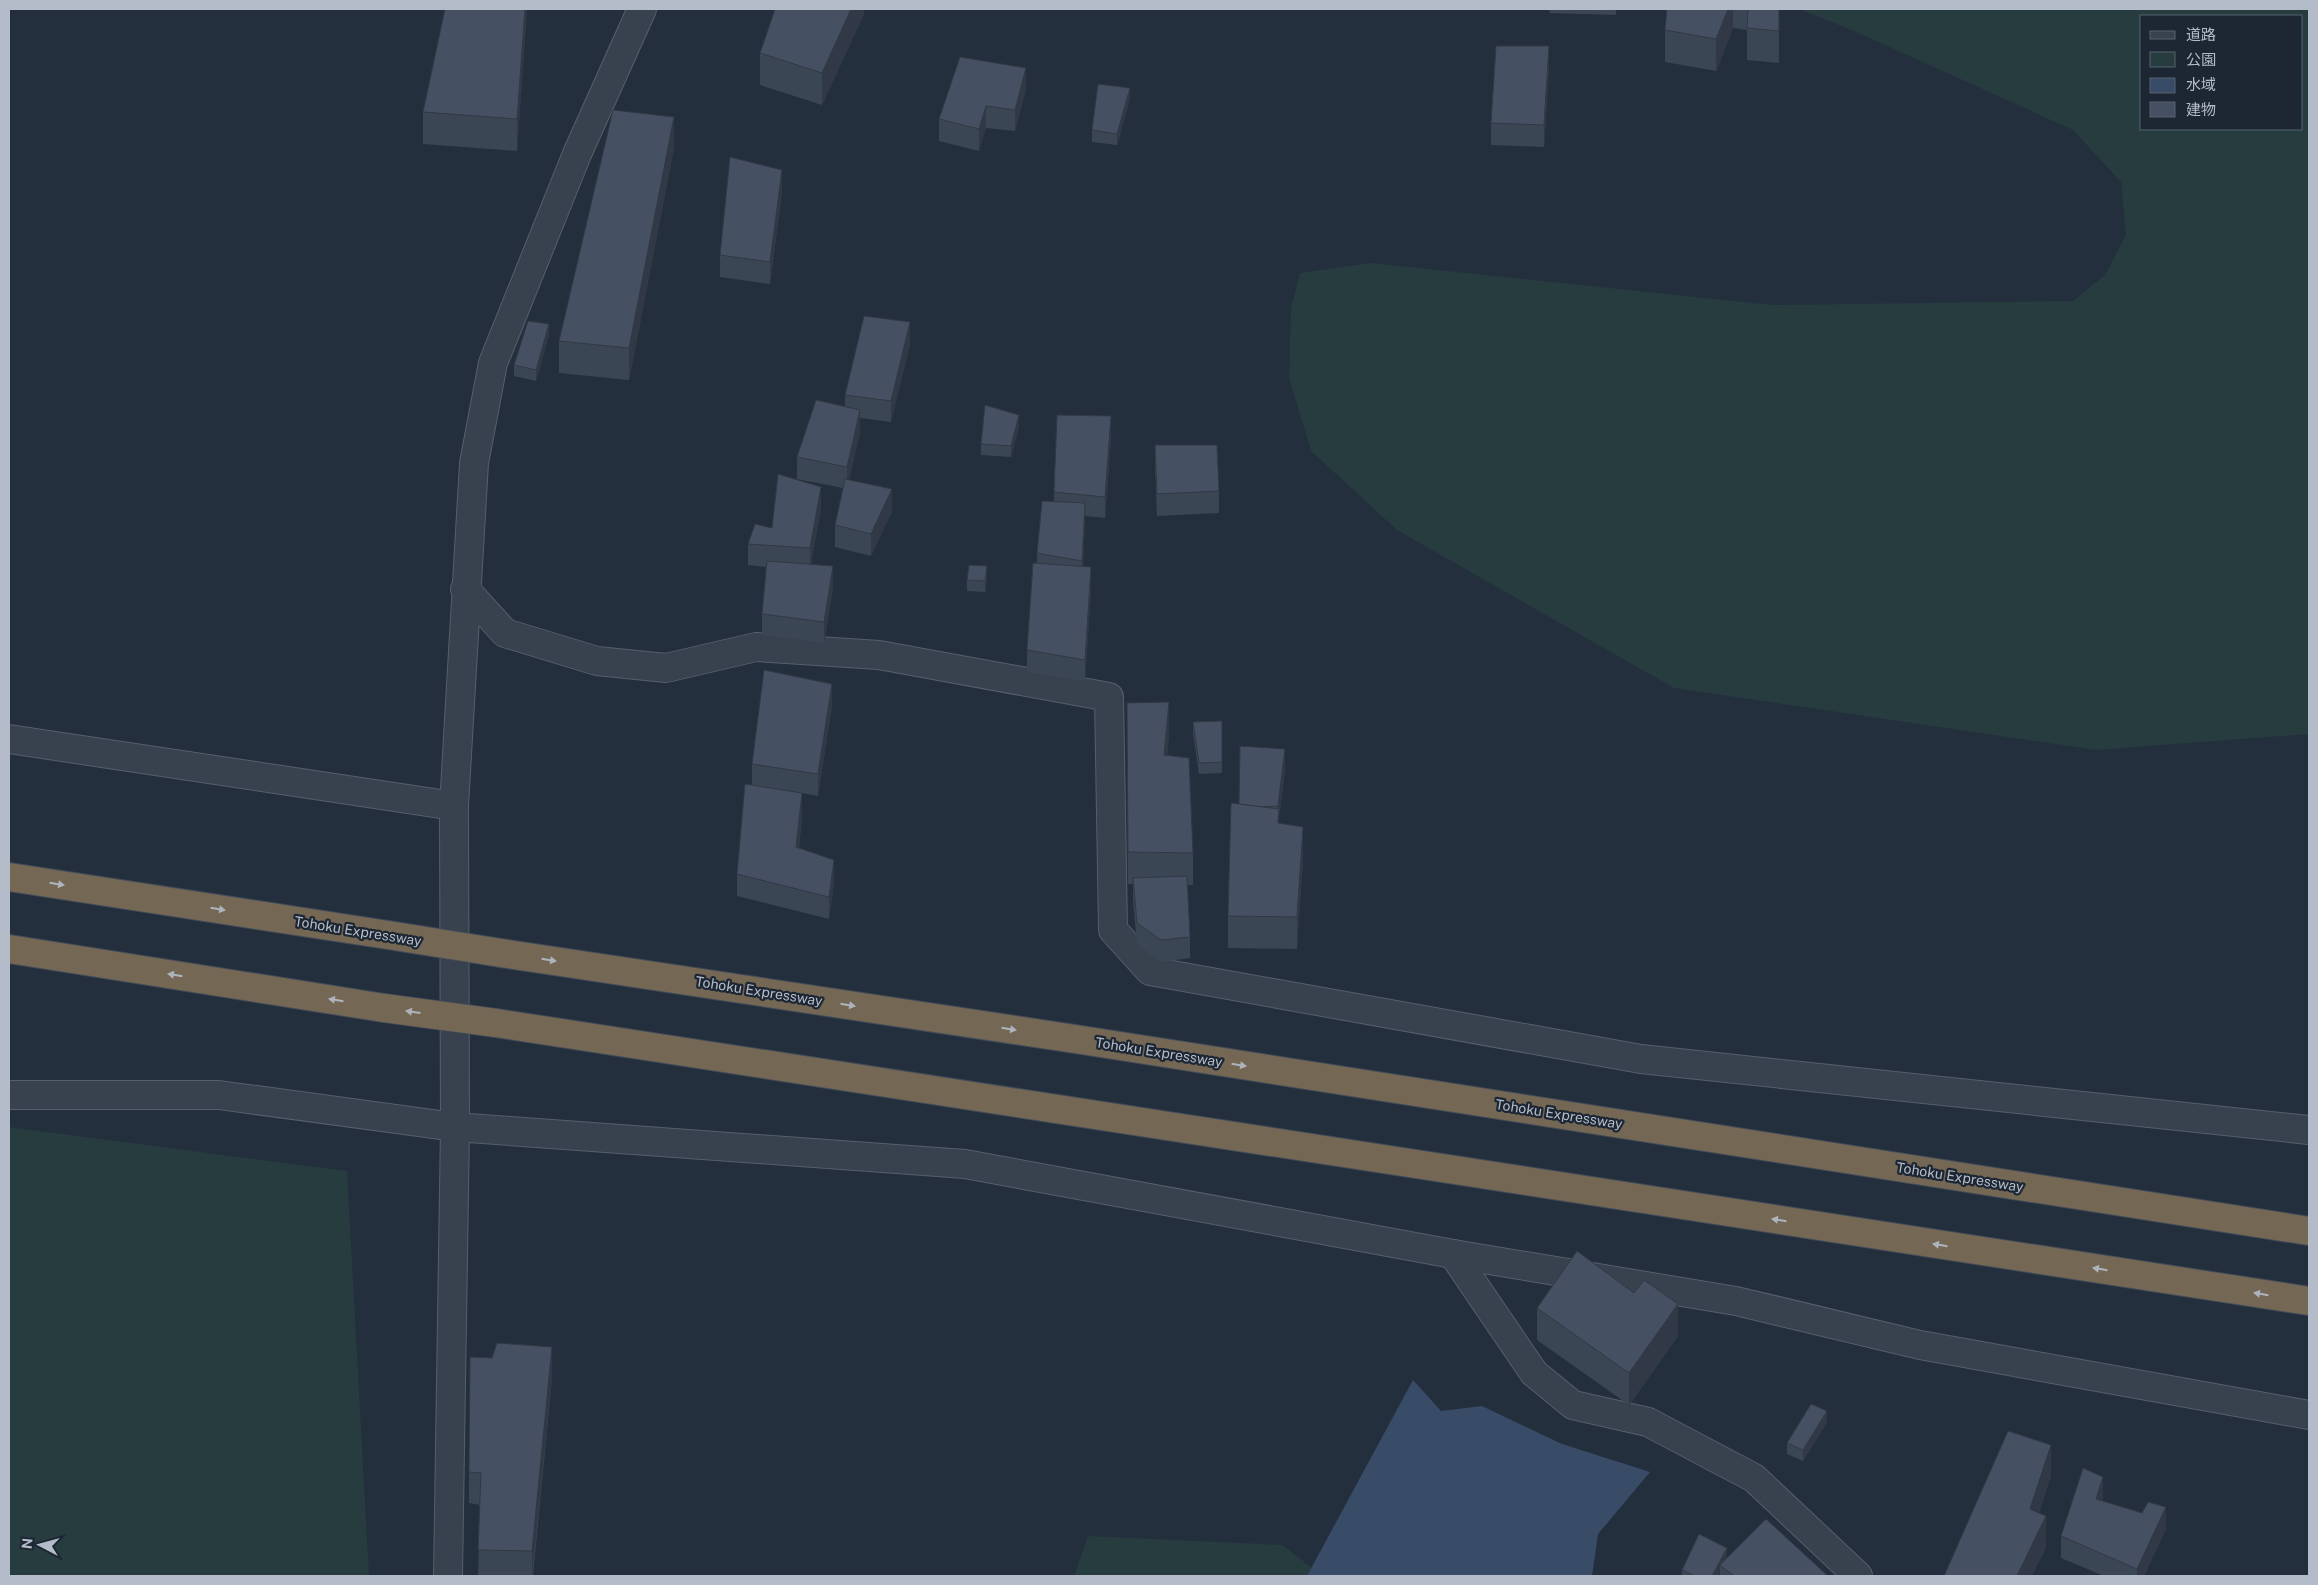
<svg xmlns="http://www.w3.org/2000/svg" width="2318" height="1585" font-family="'Public Sans','Noto Sans JP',sans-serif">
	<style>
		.green { fill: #263c3f; fill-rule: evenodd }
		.water { fill: #394c67 }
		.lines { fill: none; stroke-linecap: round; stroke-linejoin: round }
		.street-casing { stroke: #565f6c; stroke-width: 30 }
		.highway-casing { stroke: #434c59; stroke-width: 30 }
		.street { stroke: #38414e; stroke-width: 28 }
		.highway { stroke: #746855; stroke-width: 28 }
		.highway-bridge-casing { stroke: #434c59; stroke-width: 30; stroke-linecap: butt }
		.highway-bridge { stroke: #746855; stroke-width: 28 }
		.wall { fill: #3b4654 }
		.shaded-wall { fill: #303945 }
		.building { fill: #455162; stroke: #303945 }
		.oneway { fill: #aeb4bd }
		.labels { text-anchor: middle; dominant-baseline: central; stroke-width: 4.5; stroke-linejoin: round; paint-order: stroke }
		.street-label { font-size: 14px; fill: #b4bcc9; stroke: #1d2633 }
	</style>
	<rect width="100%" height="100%" fill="#242f3e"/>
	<g class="green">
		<path d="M 1799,9 L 2309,9 L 2309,734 L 2096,750 L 1674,688 L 1397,530 L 1311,451 L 1289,378 L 1291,308 L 1300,273 L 1371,263 L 1772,305 L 2073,301 L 2105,275 L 2126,235 L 2121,182 L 2073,130 L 1854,31 ZM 2142,16 L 2302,16 L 2302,129 L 2142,129 Z"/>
		<polygon points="9,1127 347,1171 369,1576 9,1576"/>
		<polygon points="1088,1536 1282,1545 1323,1576 1074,1576"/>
	</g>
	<polygon class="water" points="1413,1380 1441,1411 1482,1406 1562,1444 1650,1472 1598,1534 1592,1576 1307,1576"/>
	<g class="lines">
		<g class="street-casing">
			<g id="street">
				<polyline points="465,589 505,633 597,661 666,668 756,647 879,655 1109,697 1113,930 1150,971 1641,1059 2309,1130"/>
				<polyline points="9,739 454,806"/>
				<polyline points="9,1095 219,1095 455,1127 965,1164 1453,1254 1736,1301 1920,1345 2309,1415"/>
				<polyline points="1453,1254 1534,1373 1573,1405 1648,1422 1754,1478 1858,1576"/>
				<polyline points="448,1576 455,1127 454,806 474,463 493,363 577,154 642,9"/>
			</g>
		</g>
		<g class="highway-casing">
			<g id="highway">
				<polyline points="9,877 388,935"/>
				<polyline points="9,949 384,1008"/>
				<polyline points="501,953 1075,1039 2309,1231"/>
				<polyline points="496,1023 2309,1301"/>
			</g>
		</g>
		<use href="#street" class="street"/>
		<use href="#highway" class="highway"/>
		<g class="highway-bridge-casing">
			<g id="highway-bridge">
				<polyline points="388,935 501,953"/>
				<polyline points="384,1008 496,1023"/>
			</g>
		</g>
		<use href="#highway-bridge" class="highway-bridge"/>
	</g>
	<g class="wall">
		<polygon points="527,9 517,151 423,144 423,112"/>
		<polygon points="864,9 864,14 822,105 760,85 760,53"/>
		<polygon points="1549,9 1616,9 1616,15 1550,13"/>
		<polygon points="1667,9 1779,9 1779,63 1747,60 1747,30 1733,28 1716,71 1665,62 1665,30"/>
		<polygon points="1549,67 1544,147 1491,145 1491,123"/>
		<polygon points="1026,89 1015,131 986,128 979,151 939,141 939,119"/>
		<polygon points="1130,99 1117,145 1092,142 1092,130"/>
		<polygon points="674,148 629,380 559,373 559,341"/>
		<polygon points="782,192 770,284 720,277 720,255"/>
		<polygon points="549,335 536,381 514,376 514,365"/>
		<polygon points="910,344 891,422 860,418 860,432 849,480 892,511 871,556 835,547 835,525 843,488 797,479 797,457 845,406 845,395"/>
		<polygon points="1019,426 1011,457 981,455 981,444"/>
		<polygon points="1111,438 1105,518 1085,516 1083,567 1091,589 1085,681 1027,672 1027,650 1037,563 1037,553 1054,502 1054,492"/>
		<polygon points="1155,445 1219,491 1219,513 1157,516 1155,466"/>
		<polygon points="821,508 811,564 833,588 824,643 762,635 762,614 766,567 748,565 748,544 772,528"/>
		<polygon points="987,577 985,592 967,591 967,580"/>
		<polygon points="832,706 818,796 802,793 802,815 799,848 834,882 829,919 737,896 737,874 752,785 752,764"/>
		<polygon points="1222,721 1222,773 1199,774 1193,733 1193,722"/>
		<polygon points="1169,734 1167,756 1193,853 1193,885 1187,885 1190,937 1190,958 1161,962 1137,944 1133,900 1133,884 1128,884 1127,735"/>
		<polygon points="1285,771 1279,817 1279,824 1303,859 1297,949 1228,948 1228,916 1239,804"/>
		<polygon points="1537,1308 1678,1336 1629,1405 1537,1340"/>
		<polygon points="552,1379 533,1576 478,1576 480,1505 469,1503 469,1472"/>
		<polygon points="1827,1422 1803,1461 1787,1454 1787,1443"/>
		<polygon points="2103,1499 2103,1501 2142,1513 2166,1529 2144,1576 2104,1576 2061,1558 2061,1536"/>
		<polygon points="1726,1559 1828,1576 1720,1576 1720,1571 1718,1576 1682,1576 1682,1570"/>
	</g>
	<g class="shaded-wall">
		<polygon points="525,9 527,9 517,151 517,119"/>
		<polygon points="851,9 864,9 864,14 822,105 822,73"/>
		<polygon points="1728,9 1733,9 1733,28 1716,71 1716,39"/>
		<polygon points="1549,46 1549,67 1544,147 1544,125"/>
		<polygon points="1026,68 1026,89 1015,131 1015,110"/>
		<polygon points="1130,88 1130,99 1117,145 1117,134"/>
		<polygon points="986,106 986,128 979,151 979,129"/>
		<polygon points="674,117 674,148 629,380 629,348"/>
		<polygon points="782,170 782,192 770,284 770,262"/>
		<polygon points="910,322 910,344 891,422 891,401"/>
		<polygon points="549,324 549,335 536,381 536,370"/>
		<polygon points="860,410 860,432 847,489 847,467"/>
		<polygon points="1019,415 1019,426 1011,457 1011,446"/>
		<polygon points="1111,416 1111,438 1105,518 1105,497"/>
		<polygon points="821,487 821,508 810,570 810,548"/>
		<polygon points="892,489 892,511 871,556 871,534"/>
		<polygon points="1085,503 1085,525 1082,583 1082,561"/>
		<polygon points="833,566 833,588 824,643 824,622"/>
		<polygon points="987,566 987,577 985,592 985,581"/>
		<polygon points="1091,567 1091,589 1085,681 1085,660"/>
		<polygon points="832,684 832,706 818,796 818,774"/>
		<polygon points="1169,702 1169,734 1164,787 1164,755"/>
		<polygon points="1285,749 1285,771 1279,817 1279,841 1278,855 1278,806"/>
		<polygon points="802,793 802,815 796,869 796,847"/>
		<polygon points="1303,827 1303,859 1297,949 1297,917"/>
		<polygon points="834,860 834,882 829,919 829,897"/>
		<polygon points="1678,1304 1678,1336 1629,1405 1629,1373"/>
		<polygon points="552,1347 552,1379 532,1576 532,1551"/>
		<polygon points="1827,1411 1827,1422 1803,1461 1803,1450"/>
		<polygon points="2051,1445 2051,1477 2030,1541 2030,1509"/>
		<polygon points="2103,1477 2103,1499 2096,1520 2096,1499"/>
		<polygon points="2166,1507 2166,1529 2144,1576 2137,1576 2137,1569"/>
		<polygon points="2046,1516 2046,1548 2032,1576 2017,1576"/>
		<polygon points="1727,1548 1727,1559 1720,1565 1720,1571 1718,1576 1712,1576"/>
	</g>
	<g class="building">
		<polygon points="445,9 525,9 517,119 423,112"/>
		<polygon points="775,9 851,9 822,73 760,53"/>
		<polygon points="1667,9 1728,9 1716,39 1665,30"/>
		<polygon points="1748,9 1779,9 1779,31 1747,28"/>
		<polygon points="1496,46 1549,46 1544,125 1491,123"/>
		<polygon points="960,57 1026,68 1015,110 986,106 979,129 939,119"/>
		<polygon points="1098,84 1130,88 1117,134 1092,130"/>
		<polygon points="613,110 674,117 629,348 559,341"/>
		<polygon points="730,157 782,170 770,262 720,255"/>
		<polygon points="864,316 910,322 891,401 845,395"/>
		<polygon points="528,321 549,324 536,370 514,365"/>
		<polygon points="816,400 860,410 847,467 797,457"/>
		<polygon points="985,405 1019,415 1011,446 981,444"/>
		<polygon points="1057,415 1111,416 1105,497 1054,492"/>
		<polygon points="1155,445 1217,445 1219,491 1157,494"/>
		<polygon points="778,474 821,487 810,548 748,544 755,524 772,528"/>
		<polygon points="845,479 892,489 871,534 835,525"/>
		<polygon points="1042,501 1085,503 1082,561 1037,553"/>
		<polygon points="767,561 833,566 824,622 762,614"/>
		<polygon points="1033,563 1091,567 1085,660 1027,650"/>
		<polygon points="969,565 987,566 985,581 967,580"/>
		<polygon points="764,670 832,684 818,774 752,764"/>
		<polygon points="1169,702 1164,755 1189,758 1193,853 1128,852 1127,703"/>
		<polygon points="1222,721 1222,762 1199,763 1193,722"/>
		<polygon points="1240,746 1285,749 1278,806 1259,807 1239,804"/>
		<polygon points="745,784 802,793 796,847 834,860 829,897 737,874"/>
		<polygon points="1231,803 1279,809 1278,823 1303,827 1297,917 1228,916"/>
		<polygon points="1187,876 1190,937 1161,940 1137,923 1133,878"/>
		<polygon points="1577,1251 1634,1293 1644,1280 1678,1304 1629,1373 1537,1308"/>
		<polygon points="497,1343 552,1347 532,1551 478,1550 481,1473 469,1472 470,1357 492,1358"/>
		<polygon points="1811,1404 1827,1411 1803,1450 1787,1443"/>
		<polygon points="2008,1431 2051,1445 2030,1509 2046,1516 2017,1576 1944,1576"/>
		<polygon points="2083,1468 2103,1477 2096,1499 2142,1513 2148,1502 2166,1507 2137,1569 2061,1536"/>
		<polygon points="1766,1519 1828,1576 1734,1576 1720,1565"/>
		<polygon points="1699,1534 1727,1548 1712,1576 1695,1576 1682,1570"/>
	</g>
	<defs><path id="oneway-solid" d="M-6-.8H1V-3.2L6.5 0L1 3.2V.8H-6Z" transform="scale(1.25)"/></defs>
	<g class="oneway">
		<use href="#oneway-solid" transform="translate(57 884) rotate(9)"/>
		<use href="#oneway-solid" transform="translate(218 909) rotate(9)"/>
		<use href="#oneway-solid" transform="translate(549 960) rotate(9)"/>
		<use href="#oneway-solid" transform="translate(175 975) rotate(-171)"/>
		<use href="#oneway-solid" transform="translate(336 1000) rotate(-171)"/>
		<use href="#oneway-solid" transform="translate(848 1005) rotate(9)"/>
		<use href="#oneway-solid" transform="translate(413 1012) rotate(-172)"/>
		<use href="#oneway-solid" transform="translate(1009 1029) rotate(9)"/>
		<use href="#oneway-solid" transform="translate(1239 1065) rotate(9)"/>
		<use href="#oneway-solid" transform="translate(1779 1220) rotate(-171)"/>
		<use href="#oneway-solid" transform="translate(1940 1245) rotate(-171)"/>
		<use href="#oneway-solid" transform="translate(2100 1269) rotate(-171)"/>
		<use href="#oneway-solid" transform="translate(2261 1294) rotate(-171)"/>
	</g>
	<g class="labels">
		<g class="street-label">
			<text transform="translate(358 931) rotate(9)">Tohoku Expressway</text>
			<text transform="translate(759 991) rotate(9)">Tohoku Expressway</text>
			<text transform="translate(1159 1052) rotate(9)">Tohoku Expressway</text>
			<text transform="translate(1559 1114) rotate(9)">Tohoku Expressway</text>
			<text transform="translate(1960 1177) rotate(9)">Tohoku Expressway</text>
		</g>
	</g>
	<rect width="2318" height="1585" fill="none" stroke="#b4bcc9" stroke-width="20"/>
	<rect x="2140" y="15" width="162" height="115" fill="#1d2633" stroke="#59626f"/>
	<rect x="2150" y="31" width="25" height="8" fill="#38414e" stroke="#59626f"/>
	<text x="2186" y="40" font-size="15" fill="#b4bcc9">道路</text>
	<rect x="2150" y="52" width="25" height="15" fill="#263c3f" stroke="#59626f"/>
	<text x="2186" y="65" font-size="15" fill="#b4bcc9">公園</text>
	<rect x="2150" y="78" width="25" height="15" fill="#394c67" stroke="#59626f"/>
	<text x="2186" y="90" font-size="15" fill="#b4bcc9">水域</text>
	<rect x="2150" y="102" width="25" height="15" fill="#455162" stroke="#59626f"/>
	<text x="2186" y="115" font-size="15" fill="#b4bcc9">建物</text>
	<g transform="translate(40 1545) rotate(276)" stroke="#1d2633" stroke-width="4" paint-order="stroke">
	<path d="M0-4L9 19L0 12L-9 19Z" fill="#b4bcc9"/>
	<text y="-8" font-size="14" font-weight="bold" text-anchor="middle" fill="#b4bcc9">N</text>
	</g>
</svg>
